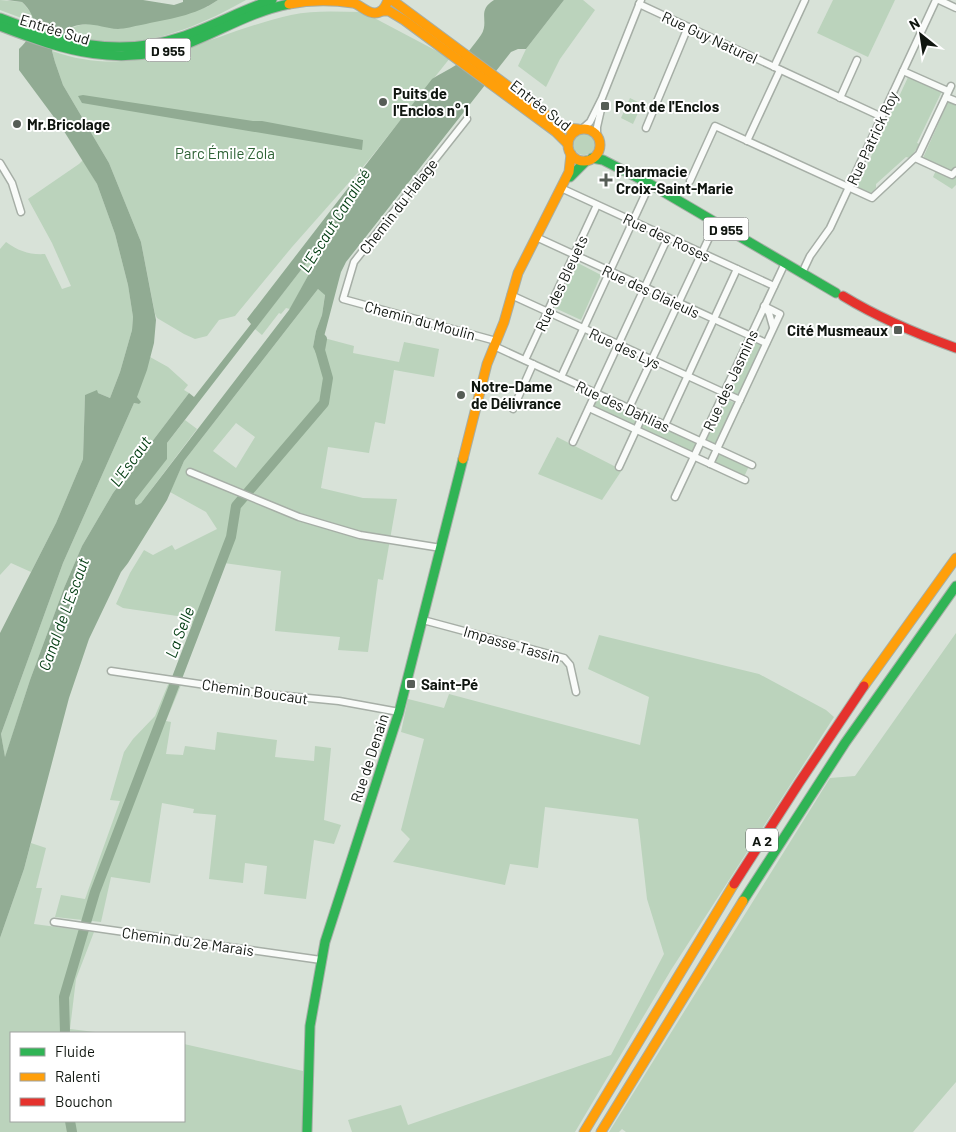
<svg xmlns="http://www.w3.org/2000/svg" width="956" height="1132" font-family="Barlow,sans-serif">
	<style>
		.green { fill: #bbd3bc; fill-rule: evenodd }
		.water { fill: #91ab93; fill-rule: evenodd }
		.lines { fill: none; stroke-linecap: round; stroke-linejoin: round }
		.river { stroke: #91ab93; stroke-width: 10 }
		.street-casing { stroke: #a6aea6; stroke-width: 9 }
		.fast-casing { stroke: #a6aea6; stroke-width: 11 }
		.slow-casing { stroke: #a6aea6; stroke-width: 11 }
		.jam-casing { stroke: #a6aea6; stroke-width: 11 }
		.street { stroke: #f9fbf9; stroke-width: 6 }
		.fast { stroke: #30b455; stroke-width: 9 }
		.slow { stroke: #ff9f0a; stroke-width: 9 }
		.jam { stroke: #e5322d; stroke-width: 9 }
		.poi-dot { fill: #565d56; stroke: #fff; stroke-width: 2 }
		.labels { text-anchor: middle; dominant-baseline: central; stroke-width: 4; stroke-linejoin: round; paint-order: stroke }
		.shield { fill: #fff; stroke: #585c58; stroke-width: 1 }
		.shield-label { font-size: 14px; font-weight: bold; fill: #101610 }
		.street-label { font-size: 15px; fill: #101610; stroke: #fff }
		.poi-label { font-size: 15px; font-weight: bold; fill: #101610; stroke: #fff; text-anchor: start }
		.park-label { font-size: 15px; fill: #2e6235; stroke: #fff }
		.water-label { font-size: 16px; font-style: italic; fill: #023c11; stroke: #fff }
	</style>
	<rect width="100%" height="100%" fill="#d8e2d8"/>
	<g class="green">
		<polygon points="0,0 22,2 34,16 35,23 0,10"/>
		<path d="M 218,0 L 246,0 C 193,30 126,58 65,33 L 71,28 L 80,25 L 93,23 L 119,29 L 207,7 Z"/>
		<polygon points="564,0 583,0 595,10 560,59 546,87 518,66 526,49"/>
		<polygon points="833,0 895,0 868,57 817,33"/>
		<path d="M 363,12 L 450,58 L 368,161 L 292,247 L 235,316 L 219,320 L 207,336 L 195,339 L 184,334 L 157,318 L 155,314 L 141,242 L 109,163 L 63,85 L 55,62 L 52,51 C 142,83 206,34 291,15 C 314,10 339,12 363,12 Z"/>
		<polygon points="909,75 942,91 917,143 920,144 910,158 906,157 876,184 876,188 871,193 857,187"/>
		<polygon points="630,98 642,104 633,124 621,118"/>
		<polygon points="948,102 956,105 956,185 952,189 933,177 938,166 923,158"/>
		<circle cx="584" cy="144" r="11"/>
		<path d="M 83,160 L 97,184 L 115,234 L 128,285 L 133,317 L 132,330 L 120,372 L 110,398 L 98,393 L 85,395 L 83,459 L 56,523 L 31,572 L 11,563 L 0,575 L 0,249 L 6,242 C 18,251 30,255 45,254 L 62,289 L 71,286 L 52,243 L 28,199 L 79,164 Z"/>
		<polygon points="318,248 320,251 320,254 290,309 286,308 281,314 279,313 262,335 255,329"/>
		<polygon points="576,262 601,275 581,320 555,308"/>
		<path d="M 318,289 L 325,294 L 322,315 L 316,331 L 313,347 L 316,352 L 321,348 L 324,338 L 354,346 L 353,353 L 399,362 L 404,342 L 439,349 L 434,377 L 394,370 L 385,424 L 375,422 L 369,453 L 328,447 L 321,488 L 363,498 L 397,499 L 383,580 L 378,579 L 368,652 L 338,650 L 340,637 L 275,631 L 281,571 L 224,563 L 201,625 L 183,624 L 184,617 L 123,608 L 116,604 L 130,573 L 144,550 L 153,555 L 172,545 L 175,550 L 217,529 L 206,512 L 170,492 L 184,461 ZM 236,423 L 255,437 L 236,468 L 213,451 Z"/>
		<polygon points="752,341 762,345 738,395 729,391"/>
		<polygon points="150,357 168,367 188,385 184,390 189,393 113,493 82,546 64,588 30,680 5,758 1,734 63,563 134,403 139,404 136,398"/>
		<polygon points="598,397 639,416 634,426 593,407"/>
		<polygon points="726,399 735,403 715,445 706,441"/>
		<polygon points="645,419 698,443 693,453 640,429"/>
		<polygon points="185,420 197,429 141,503 137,505 135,504 135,500 167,443"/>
		<polygon points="557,437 622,470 602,500 538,474"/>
		<polygon points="718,453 749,466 744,477 713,464"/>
		<polygon points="956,633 956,1082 913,1132 626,1132 622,1129 619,1132 609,1132 830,778 855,776"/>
		<polygon points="599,635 759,674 826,710 834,717 671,970 575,1132 352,1132 348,1120 401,1105 408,1125 611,1055 664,954 647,899 638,819 545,807 538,868 510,864 505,885 393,862 410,839 401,830 424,739 401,732 408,699 444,708 449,694 640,745 649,697 588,669"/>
		<polygon points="169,682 181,685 166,721 171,722 166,754 183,755 185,746 215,750 217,732 277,740 275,757 314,761 315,746 331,748 324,820 341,825 334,844 314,840 306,899 264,894 267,866 245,863 243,883 209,879 216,815 193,813 194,809 162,803 150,883 111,877 101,922 55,917 61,895 85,899 120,801 110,800 124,752 133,739 155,716"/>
		<polygon points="31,843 46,848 36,888 42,888 34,924 94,932 76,979 70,1029 103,1033 11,1033 11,1121 184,1121 184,1044 303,1071 302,1132 0,1132 0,938 24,869"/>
	</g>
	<g class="water">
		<path d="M 7,0 L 143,0 L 174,5 L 183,2 L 183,0 L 218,0 C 195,16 168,19 141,25 C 134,26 125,29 118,29 C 102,28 88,20 72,27 C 64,32 58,43 52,51 L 55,62 L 63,85 L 109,163 L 141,242 L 156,320 L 154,343 L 147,370 L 137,397 L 141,402 L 139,404 L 134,403 L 63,563 L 1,734 L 5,757 L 30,680 L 64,588 L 82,546 L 113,493 L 189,393 L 194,397 L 251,324 L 247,319 L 432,79 C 439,74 449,70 456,65 C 464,57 475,44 481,35 C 490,21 476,11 494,0 L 564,0 L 526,49 L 518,49 L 511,52 L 346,262 L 341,272 L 321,348 L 316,353 L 313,347 L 316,331 L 322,315 L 325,295 L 318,289 L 184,461 L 167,500 L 128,563 L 121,572 L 89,639 L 69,698 L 24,869 L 0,938 L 0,633 L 56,523 L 83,459 L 85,395 L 97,390 L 98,393 L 110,398 L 120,372 L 132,330 L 133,317 L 128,285 L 115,234 L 97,184 L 62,128 L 19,70 L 19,49 C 35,33 40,19 22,2 ZM 318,248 L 320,251 L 320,254 L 289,310 L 141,503 L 137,505 L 135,504 L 135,500 L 167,459 L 167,443 Z"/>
		<polygon points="83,95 253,121 262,121 363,140 362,150 82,103 78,96"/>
	</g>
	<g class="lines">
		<g class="river">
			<polyline points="65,1033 64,997 95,892 231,537 236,506 324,403 328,378 320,350 322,339"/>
			<polyline points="70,1121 72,1132"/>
		</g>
		<g class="street-casing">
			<g id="street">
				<polyline points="939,0 956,8"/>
				<polyline points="639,4 882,117"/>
				<polyline points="774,67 805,0"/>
				<polyline points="903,71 948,91"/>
				<polyline points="946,97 956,101"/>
				<polyline points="840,98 857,60"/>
				<polyline points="467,119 354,262 343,299 496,341"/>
				<polyline points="646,128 688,27"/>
				<polyline points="582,129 590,122 602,98 641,0"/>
				<polyline points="597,135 597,127 602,105"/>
				<polyline points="747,141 780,70"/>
				<polyline points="915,158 952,175 956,171"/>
				<polyline points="0,163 12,183 21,212"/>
				<polyline points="690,181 715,126 872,198 919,154 951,86"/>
				<polyline points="561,188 774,286"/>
				<polyline points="536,237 766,343"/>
				<polyline points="802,273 810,256 830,228 936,0"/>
				<polyline points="511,295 740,400"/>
				<polyline points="765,307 769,313 773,327"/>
				<polyline points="494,346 752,465"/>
				<polyline points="525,360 597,205"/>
				<polyline points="561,377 650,184"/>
				<polyline points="589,408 745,480"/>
				<polyline points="629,408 716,223"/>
				<polyline points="513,409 533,364"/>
				<polyline points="665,425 737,269"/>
				<polyline points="573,442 668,237"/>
				<polyline points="710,464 780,314 764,306"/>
				<polyline points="619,467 643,415"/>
				<polyline points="190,472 299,517 360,535 441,548"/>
				<polyline points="675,497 785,263"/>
				<polyline points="423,620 564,658 570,665 576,692"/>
				<polyline points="111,671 267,694 339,701 399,712"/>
				<polyline points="54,922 321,960"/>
			</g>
		</g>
		<g class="fast-casing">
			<g id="fast">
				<path d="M 0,18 C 62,42 115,59 181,37 C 212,27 241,10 272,0"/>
				<path d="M 0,26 C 65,51 121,69 189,43 C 222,30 253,11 289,4"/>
				<polyline points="592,158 603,160 650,184 836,293"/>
				<polyline points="570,177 586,161"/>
				<polyline points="743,901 845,743 956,586"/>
				<polyline points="307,1132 310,1026 325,942 399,712 463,459"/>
			</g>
		</g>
		<g class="slow-casing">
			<g id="slow">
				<polyline points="392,0 559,124 566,128 578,129"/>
				<path d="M 289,4 C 309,0 333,0 353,3 C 361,5 366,13 375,13 C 382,13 386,6 388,0"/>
				<polyline points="381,11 389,11 404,20 556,132 568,144"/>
				<circle cx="584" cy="145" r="16"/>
				<polyline points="463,459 487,364 504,322 518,273 569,172 571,154"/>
				<polyline points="864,686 956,558"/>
				<polyline points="584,1132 734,884"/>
				<polyline points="601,1132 743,901"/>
			</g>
		</g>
		<g class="jam-casing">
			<g id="jam">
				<path d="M 843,296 C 879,318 917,334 956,348"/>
				<polyline points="734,884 799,783 864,686"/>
			</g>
		</g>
		<use href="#street" class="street"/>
		<use href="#fast" class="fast"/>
		<use href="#slow" class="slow"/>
		<use href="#jam" class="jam"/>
	</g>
	<g class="poi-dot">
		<circle cx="383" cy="102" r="5"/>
		<rect x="600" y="101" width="10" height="10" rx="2.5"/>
		<circle cx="17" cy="124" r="5"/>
		<path d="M603.5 172.5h5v5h5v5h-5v5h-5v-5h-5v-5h5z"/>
		<rect x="893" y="325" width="10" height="10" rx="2.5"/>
		<circle cx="461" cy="395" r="5"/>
		<rect x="406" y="679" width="10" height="10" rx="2.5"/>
	</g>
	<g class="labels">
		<g class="shield">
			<rect x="145.5" y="38.5" width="45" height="23" rx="4"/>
			<rect x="703.5" y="217.5" width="45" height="23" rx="4"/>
			<rect x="746" y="828.5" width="32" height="23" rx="4"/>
		</g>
		<g class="shield-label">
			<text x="168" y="50">D 955</text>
			<text x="726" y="229">D 955</text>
			<text x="762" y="840">A 2</text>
		</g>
		<g class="street-label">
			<text transform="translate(55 29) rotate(17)">Entrée Sud</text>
			<text transform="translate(710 37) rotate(25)">Rue Guy Naturel</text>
			<text transform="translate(541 105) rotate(38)">Entrée Sud</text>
			<text transform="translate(872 138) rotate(-65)">Rue Patrick Roy</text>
			<text transform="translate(398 206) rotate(-52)">Chemin du Halage</text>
			<text transform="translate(667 237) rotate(25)">Rue des Roses</text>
			<text transform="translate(561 283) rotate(-65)">Rue des Bleuets</text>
			<text transform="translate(651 291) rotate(25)">Rue des Glaieuls</text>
			<text transform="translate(420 320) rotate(15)">Chemin du Moulin</text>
			<text transform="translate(625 348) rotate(25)">Rue des Lys</text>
			<text transform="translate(730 380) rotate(-65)">Rue des Jasmins</text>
			<text transform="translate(623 406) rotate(25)">Rue des Dahlias</text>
			<text transform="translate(512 644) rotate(16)">Impasse Tassin</text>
			<text transform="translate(255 691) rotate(8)">Chemin Boucaut</text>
			<text transform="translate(369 758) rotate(-72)">Rue de Denain</text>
			<text transform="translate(188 941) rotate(8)">Chemin du 2e Marais</text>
		</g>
		<g class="poi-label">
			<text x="393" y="93">Puits de<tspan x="393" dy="17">l'Enclos n° 1</tspan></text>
			<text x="615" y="106">Pont de l'Enclos</text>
			<text x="27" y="124">Mr.Bricolage</text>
			<text x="616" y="171">Pharmacie<tspan x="616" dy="17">Croix-Saint-Marie</tspan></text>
			<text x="888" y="330" text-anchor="end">Cité Musmeaux</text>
			<text x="471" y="386">Notre-Dame<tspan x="471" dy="17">de Délivrance</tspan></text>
			<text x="421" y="684">Saint-Pé</text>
		</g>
		<g class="park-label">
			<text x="225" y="153">Parc Émile Zola</text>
		</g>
		<g class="water-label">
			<text transform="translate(334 220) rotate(-58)">L'Escaut Canalisé</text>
			<text transform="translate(130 461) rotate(-54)">L'Escaut</text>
			<text transform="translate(63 614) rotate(-70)">Canal de L'Escaut</text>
			<text transform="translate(179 632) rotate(-69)">La Selle</text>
		</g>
	</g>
	<rect x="10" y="1032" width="175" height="90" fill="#ffffff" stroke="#9fa29f"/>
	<rect x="20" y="1048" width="25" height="8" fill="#30b455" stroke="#9fa29f"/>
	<text x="55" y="1057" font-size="15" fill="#101610">Fluide</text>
	<rect x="20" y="1073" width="25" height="8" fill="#ff9f0a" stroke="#9fa29f"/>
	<text x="55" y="1082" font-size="15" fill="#101610">Ralenti</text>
	<rect x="20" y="1098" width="25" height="8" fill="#e5322d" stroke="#9fa29f"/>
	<text x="55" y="1107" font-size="15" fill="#101610">Bouchon</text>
	<g transform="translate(921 35) rotate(330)" stroke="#ffffff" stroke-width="4" paint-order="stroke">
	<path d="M0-4L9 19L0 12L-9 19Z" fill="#101610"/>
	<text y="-8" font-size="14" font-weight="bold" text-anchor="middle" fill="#101610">N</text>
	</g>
</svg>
